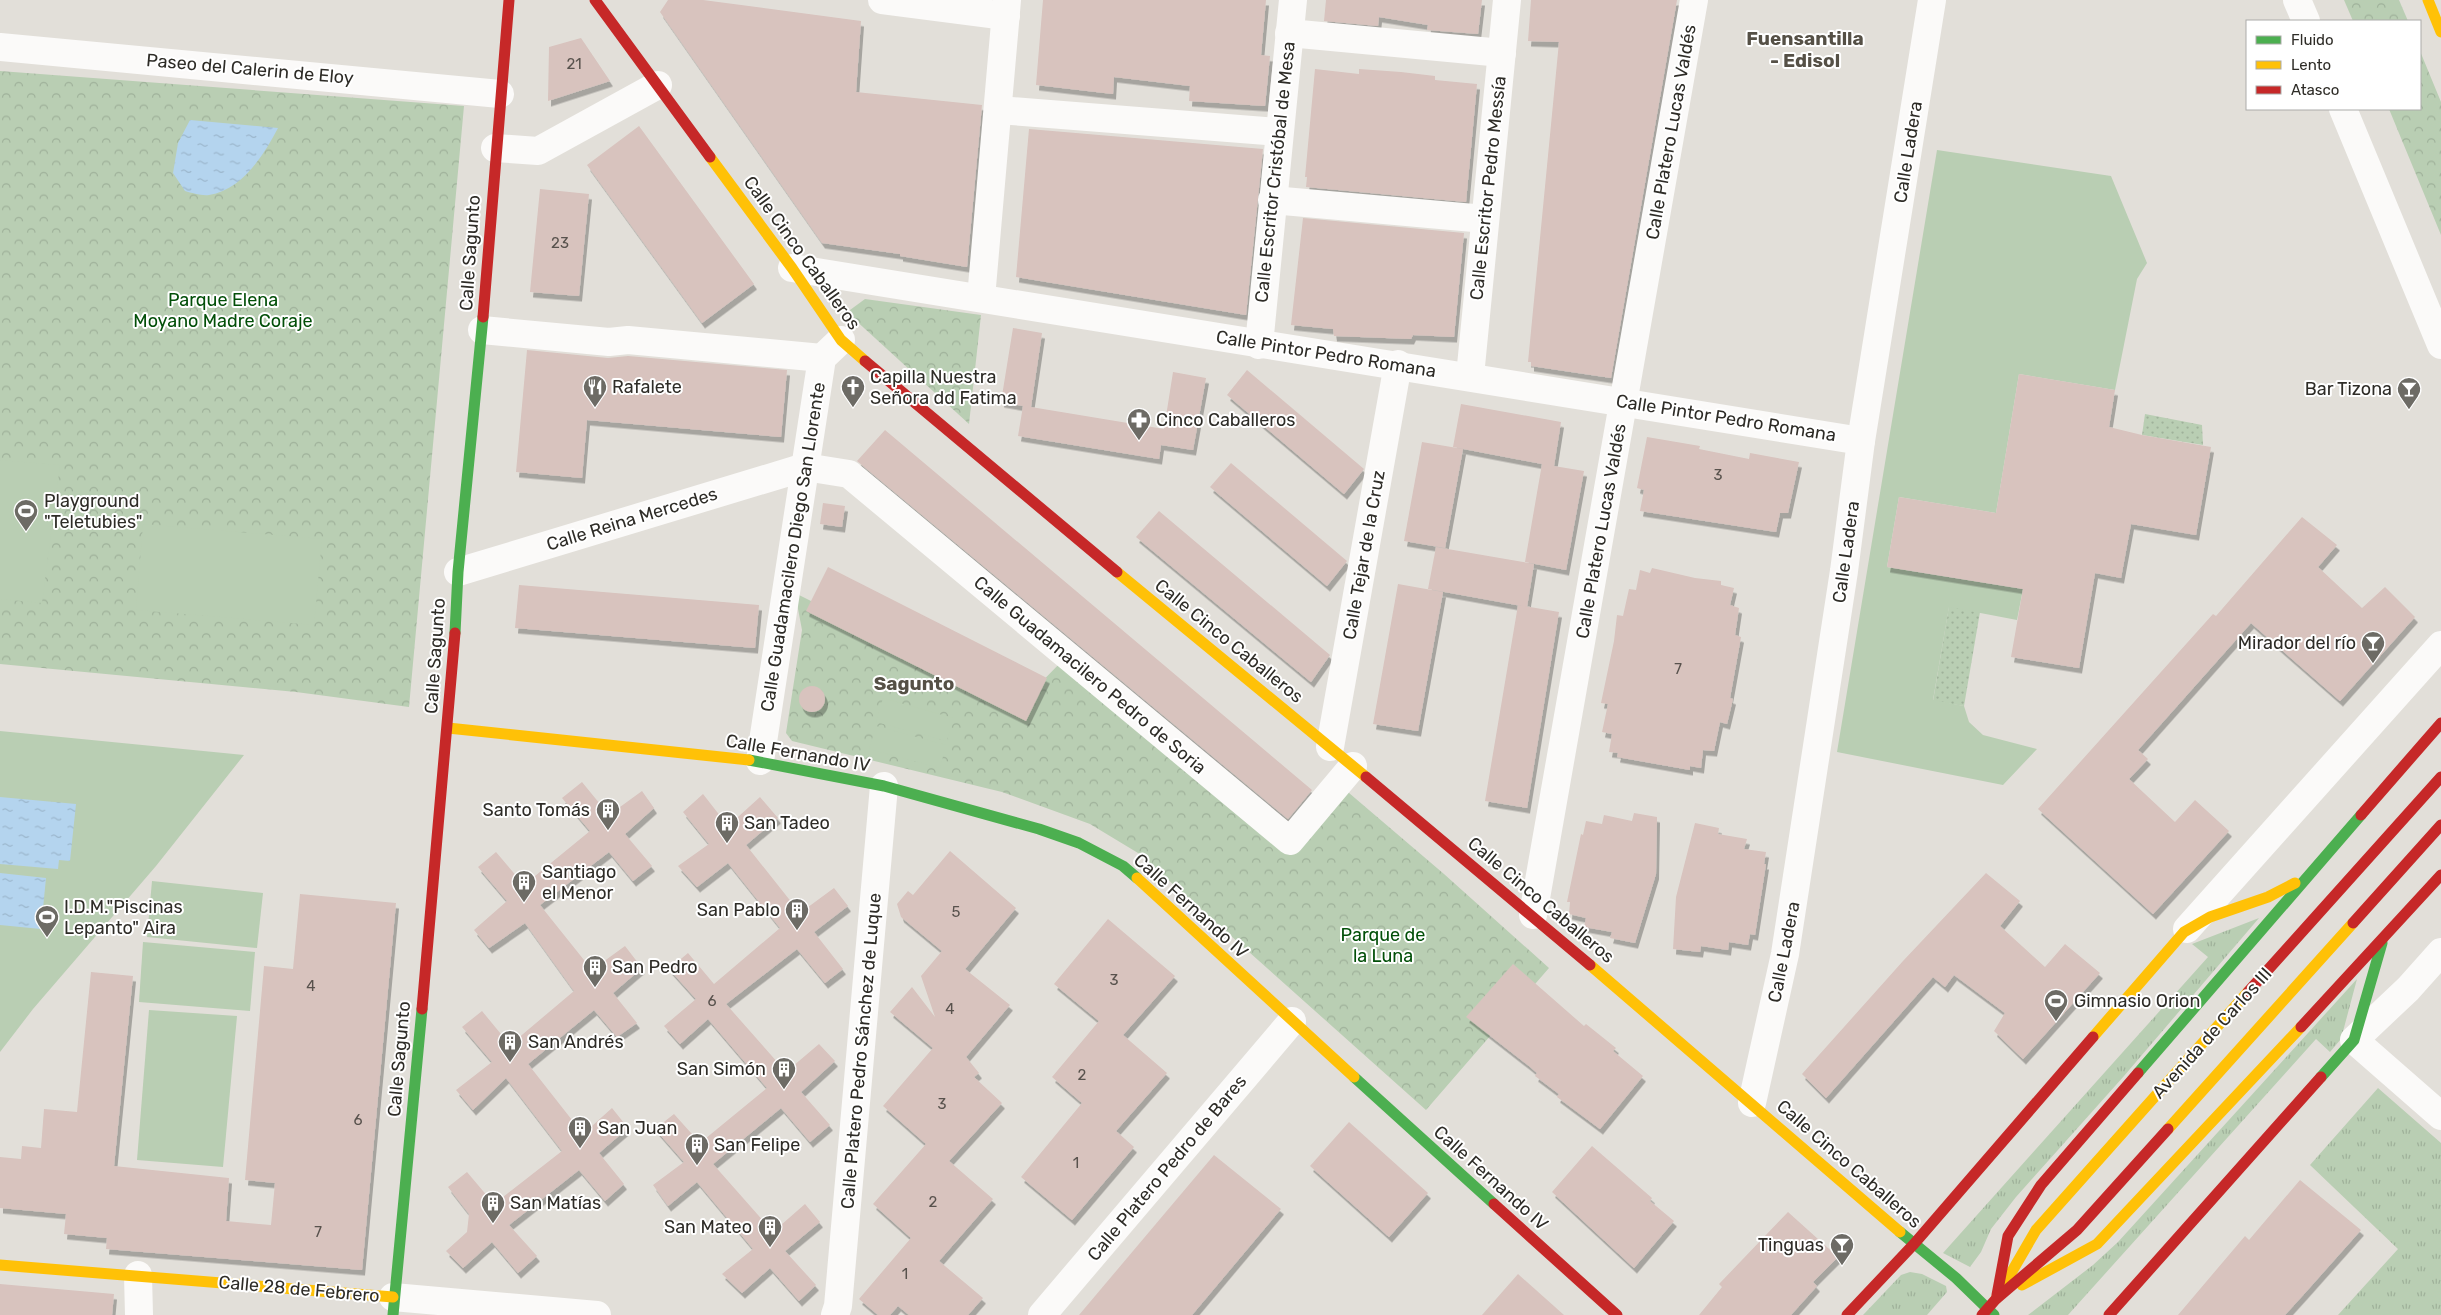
<svg xmlns="http://www.w3.org/2000/svg" width="2441" height="1315" font-family="Rubik,sans-serif">
	<style>
		.grass { fill: url(#grass-tufts) }
		.park { fill: url(#park-crowns) }
		.garden { fill: url(#garden-dots) }
		.pitch { fill: #b9ceb3 }
		.water { fill: url(#water-ripples) }
		.building { fill: #d8c3be; filter: url(#shadow) }
		.lines { fill: none; stroke-linecap: round; stroke-linejoin: round }
		.street { stroke: #fbfaf9; stroke-width: 28 }
		.fast { stroke: #4caf50; stroke-width: 11 }
		.slow { stroke: #ffc107; stroke-width: 11 }
		.jam { stroke: #c62828; stroke-width: 11 }
		.labels { text-anchor: middle; dominant-baseline: central; stroke-width: 4; stroke-linejoin: round; paint-order: stroke }
		.number-label { font-size: 15px; fill: #58524d }
		.street-label { font-size: 18px; fill: #2e2c27; stroke: #fff }
		.park-label { font-size: 18px; fill: #024f08; stroke: #fff }
		.poi-label { font-size: 18px; fill: #2e2c27; stroke: #fff; text-anchor: start }
		.neighbourhood-label { font-size: 19px; font-weight: bold; fill: #555046; stroke: #fff }
	</style>
	<defs>
		<pattern id="grass-tufts" width="24" height="20" patternUnits="userSpaceOnUse" patternTransform="scale(1.25)"><rect width="24" height="20" fill="#b9ceb3"/><path d="M3 7l-1-3M5 7V3M7 7l1-3M15 17l-1-3M17 17v-4M19 17l1-3" fill="none" stroke="#9fb19a"/></pattern>
		<pattern id="park-crowns" width="20" height="18" patternUnits="userSpaceOnUse" patternTransform="scale(1.25)"><rect width="20" height="18" fill="#b9ceb3"/><path d="M2 6a3 3 0 1 1 6 0M12 15a3 3 0 1 1 6 0" fill="none" stroke="#9fb19a"/></pattern>
		<pattern id="garden-dots" width="8" height="8" patternUnits="userSpaceOnUse" patternTransform="scale(1.25)"><rect width="8" height="8" fill="#b9ceb3"/><path d="M2 2h.1M6 6h.1" fill="none" stroke="#9fb19a" stroke-width="1.8" stroke-linecap="round"/></pattern>
		<pattern id="water-ripples" width="26" height="14" patternUnits="userSpaceOnUse" patternTransform="scale(1.25)"><rect width="26" height="14" fill="#b4d4ee"/><path d="M2 4q2-2 4 0t4 0M15 11q2-2 4 0t4 0" fill="none" stroke="#9bb6cc"/></pattern>
		<filter id="shadow"><feDropShadow dx="3" dy="5.5" stdDeviation="0" flood-color="#0004"/></filter>
	</defs>
	<rect width="100%" height="100%" fill="#e2dfd9"/>
	<g class="grass">
		<polygon points="2259,918 2124,1076 2016,1197 1991,1229 1981,1252 1970,1267 1943,1253 2208,957 2192,944"/>
		<polygon points="2357,979 2341,1039 2330,1052 2316,1039 2068,1315 2028,1315 2093,1265 2118,1242"/>
		<polygon points="2378,1088 2441,1143 2441,1315 2338,1315 2398,1249 2310,1165"/>
		<polygon points="1910,1272 1922,1274 1946,1286 1947,1292 1927,1315 1863,1315 1901,1275"/>
	</g>
	<g class="park">
		<polygon points="2344,0 2399,0 2408,21 2353,21"/>
		<polygon points="2420,51 2441,102 2441,235 2389,109 2420,109"/>
		<polygon points="0,71 464,106 409,707 296,692 0,664"/>
		<polygon points="865,299 981,315 969,424 852,317 850,310"/>
		<polygon points="795,593 1019,705 1065,658 1291,847 1342,787 1444,874 1549,968 1426,1110 1138,853 1090,824 1002,792 792,741 786,733 802,630"/>
	</g>
	<g class="garden">
		<polygon points="2145,414 2202,425 2203,445 2142,435"/>
		<polygon points="1949,606 1980,612 1964,706 1933,701"/>
	</g>
	<g class="pitch">
		<polygon points="1937,150 2111,176 2147,263 2137,279 2115,390 2019,374 1996,513 1899,497 1887,567 2023,589 2017,620 1949,607 1933,700 1964,706 1969,722 1983,735 2037,749 2003,785 1837,752"/>
		<polygon points="0,460 60,465 42,603 0,599"/>
		<polygon points="143,524 322,539 314,625 136,610"/>
		<polygon points="883,698 953,718 947,741 876,722"/>
		<polygon points="876,726 946,745 940,768 869,749"/>
		<polygon points="0,731 244,755 156,866 33,1009 0,1052"/>
		<polygon points="152,881 263,893 257,948 147,937"/>
		<polygon points="143,942 255,952 250,1011 139,1002"/>
		<polygon points="149,1010 237,1016 223,1167 137,1160"/>
	</g>
	<g class="water">
		<path d="M 190,120 L 278,128 C 264,155 242,190 209,195 C 202,196 192,193 185,191 L 173,173 L 178,143 Z"/>
		<polygon points="0,797 76,804 70,861 59,860 58,869 0,864"/>
		<polygon points="0,873 46,878 41,929 0,925"/>
	</g>
	<g class="building">
		<polygon points="668,0 703,0 861,21 856,92 982,105 967,267 900,256 900,254 822,243 660,12"/>
		<polygon points="1043,0 1266,0 1261,55 1270,56 1265,106 1189,101 1190,86 1114,77 1113,94 1036,85"/>
		<polygon points="1326,0 1482,0 1478,34 1427,30 1428,25 1379,17 1378,26 1324,21"/>
		<polygon points="1531,0 1677,0 1611,378 1531,366 1531,362 1528,362 1559,42 1528,41"/>
		<polygon points="581,38 610,81 548,101 549,47"/>
		<polygon points="1315,69 1359,74 1359,69 1401,72 1435,76 1435,80 1477,84 1466,202 1306,187 1307,177 1305,177"/>
		<polygon points="639,126 754,284 702,323 587,165"/>
		<polygon points="1029,129 1263,149 1246,315 1016,277"/>
		<polygon points="540,189 589,194 579,296 530,292"/>
		<polygon points="1303,218 1464,233 1454,337 1413,335 1411,339 1334,336 1333,329 1291,325"/>
		<polygon points="1013,328 1042,333 1031,407 1164,429 1173,372 1206,378 1193,450 1161,445 1159,459 1018,436 1023,406 1001,402"/>
		<polygon points="527,350 608,358 628,356 787,370 781,437 587,420 582,478 516,472"/>
		<polygon points="1247,370 1364,469 1344,494 1227,395"/>
		<polygon points="2019,374 2115,390 2109,427 2142,435 2211,447 2196,535 2131,524 2121,578 2095,573 2079,668 2011,657 2023,589 1887,567 1899,497 1996,513"/>
		<polygon points="1461,404 1561,422 1554,466 1584,471 1566,570 1525,562 1542,464 1453,447"/>
		<polygon points="885,430 1312,790 1288,819 857,461"/>
		<polygon points="1647,437 1700,446 1699,449 1749,459 1750,453 1799,462 1788,513 1780,513 1776,532 1640,511 1644,490 1637,488"/>
		<polygon points="1422,442 1463,449 1445,548 1404,541"/>
		<polygon points="1231,463 1347,561 1327,586 1210,487"/>
		<polygon points="823,503 845,506 842,527 820,524"/>
		<polygon points="1159,511 1330,655 1311,682 1136,537"/>
		<polygon points="2302,517 2337,545 2318,567 2362,608 2385,587 2415,617 2340,701 2251,623 2138,750 2148,759 2129,779 2175,822 2195,800 2229,831 2153,914 2038,809 2213,614 2216,616"/>
		<polygon points="1436,547 1534,564 1527,607 1428,589"/>
		<polygon points="828,567 1047,678 1026,721 806,611"/>
		<polygon points="1652,568 1695,578 1721,581 1721,585 1734,588 1730,605 1739,608 1735,635 1741,637 1730,698 1733,699 1727,724 1720,722 1714,751 1703,750 1701,768 1690,766 1690,770 1617,757 1618,753 1609,752 1612,734 1602,732 1608,704 1601,703 1614,641 1617,615 1623,616 1629,589 1636,590 1640,570 1650,573"/>
		<polygon points="1398,584 1443,592 1418,731 1373,724"/>
		<polygon points="519,585 759,605 755,648 515,628"/>
		<polygon points="1518,605 1559,612 1527,808 1485,801"/>
		<circle cx="812" cy="699" r="13"/>
		<polygon points="582,782 609,815 642,791 654,808 625,834 652,866 633,881 609,852 540,905 592,970 625,946 642,968 613,993 637,1023 617,1037 594,1010 528,1064 583,1134 612,1108 628,1128 599,1153 624,1184 605,1201 579,1170 509,1225 537,1256 518,1273 492,1242 463,1268 446,1251 467,1232 469,1214 448,1187 467,1172 494,1204 562,1151 506,1078 473,1110 456,1090 492,1062 462,1027 482,1011 510,1045 574,991 525,923 489,948 474,930 507,901 478,867 496,852 524,885 590,831 562,798"/>
		<polygon points="703,794 728,826 760,797 778,818 746,845 800,913 834,888 848,906 814,932 843,969 825,983 797,949 726,1004 786,1072 819,1044 835,1061 801,1092 830,1125 810,1142 781,1108 713,1164 773,1232 805,1204 820,1222 785,1251 816,1285 799,1301 770,1268 742,1293 722,1274 753,1249 697,1182 668,1206 653,1185 684,1162 655,1129 674,1114 700,1143 767,1088 708,1019 680,1044 664,1026 696,999 669,969 688,953 714,984 780,928 728,863 697,887 678,866 709,844 683,812"/>
		<polygon points="1634,813 1657,817 1656,874 1635,943 1610,938 1612,932 1584,927 1586,918 1569,914 1570,902 1567,902 1581,834 1583,835 1586,821 1602,824 1604,815 1632,821"/>
		<polygon points="1695,823 1719,828 1718,834 1747,839 1744,849 1766,852 1764,864 1766,864 1755,935 1750,934 1748,945 1729,942 1728,950 1701,946 1700,952 1673,949 1676,897"/>
		<polygon points="950,851 1016,908 965,969 1010,1005 966,1057 979,1073 974,1077 1002,1103 949,1161 993,1199 939,1261 983,1298 968,1315 909,1315 898,1306 890,1315 878,1315 859,1299 911,1238 873,1204 926,1144 883,1106 933,1048 890,1012 912,987 935,1017 921,976 942,951 901,917 897,904 908,891 913,895"/>
		<polygon points="1986,873 2020,901 2000,926 2045,967 2065,944 2100,973 2023,1059 1994,1031 2005,1013 1954,975 1945,987 1933,977 1826,1098 1802,1074 1903,961"/>
		<polygon points="300,894 396,903 362,1270 106,1249 107,1238 64,1234 66,1214 0,1208 0,1157 21,1159 22,1146 41,1148 44,1109 77,1112 91,972 133,976 114,1166 229,1178 226,1221 271,1225 275,1183 245,1180 264,966 293,969"/>
		<polygon points="1108,919 1175,976 1123,1035 1167,1073 1116,1131 1134,1147 1072,1220 1021,1177 1082,1103 1052,1077 1099,1021 1054,984"/>
		<polygon points="1513,964 1584,1026 1586,1024 1616,1048 1613,1051 1643,1076 1600,1129 1557,1097 1559,1094 1535,1076 1537,1073 1529,1066 1466,1017"/>
		<polygon points="1349,1122 1428,1193 1389,1237 1310,1166"/>
		<polygon points="1592,1146 1652,1198 1650,1201 1674,1221 1634,1268 1552,1192"/>
		<polygon points="1214,1155 1281,1209 1192,1315 1079,1315"/>
		<polygon points="2300,1180 2361,1230 2305,1293 2285,1315 2178,1315 2245,1236 2249,1240"/>
		<polygon points="1788,1212 1838,1257 1813,1282 1817,1286 1791,1315 1699,1315 1722,1287 1719,1284"/>
		<polygon points="1518,1274 1564,1315 1482,1315"/>
		<polygon points="0,1284 114,1294 112,1315 0,1315"/>
	</g>
	<g class="lines">
		<g class="street">
			<polyline points="882,0 1006,16"/>
			<polyline points="2297,0 2306,21"/>
			<polyline points="1289,33 1502,53"/>
			<polyline points="0,47 500,94"/>
			<polyline points="2343,109 2441,345"/>
			<polyline points="998,110 1278,132"/>
			<polyline points="495,148 538,151 658,85"/>
			<polyline points="1272,200 1485,219"/>
			<polyline points="792,268 1861,441"/>
			<polyline points="981,298 1007,0"/>
			<polyline points="482,330 609,342 628,340 822,358"/>
			<polyline points="1259,345 1293,0"/>
			<polyline points="1470,376 1507,0"/>
			<polyline points="458,572 805,467 849,474 1290,841 1353,766"/>
			<polyline points="1330,747 1398,364"/>
			<polyline points="760,761 822,358 841,340"/>
			<polyline points="1533,915 1694,0"/>
			<polyline points="2187,929 2441,645"/>
			<polyline points="2441,952 2408,989 2354,1040 2441,1116"/>
			<polyline points="1752,1103 1785,954 1844,571 1861,441 1932,0"/>
			<polyline points="138,1275 139,1315"/>
			<polyline points="393,1297 597,1315"/>
			<polyline points="835,1315 838,1306 884,786"/>
			<polyline points="1042,1315 1292,1021"/>
		</g>
		<g class="fast">
			<polyline points="455,633 458,572 483,317"/>
			<polyline points="749,760 884,786 1039,829 1079,843 1123,866 1137,878"/>
			<polyline points="2138,1073 2361,815"/>
			<polyline points="1354,1077 1494,1204"/>
			<polyline points="2321,1077 2354,1040 2382,943"/>
			<polyline points="1900,1232 1956,1278 1994,1315"/>
			<polyline points="393,1315 422,1009"/>
		</g>
		<g class="slow">
			<polyline points="2428,0 2441,32"/>
			<polyline points="710,157 792,268 841,340 865,361"/>
			<polyline points="1117,572 1366,777"/>
			<polyline points="448,728 749,760"/>
			<polyline points="1137,878 1354,1077"/>
			<polyline points="1590,965 1900,1232"/>
			<polyline points="2093,1037 2184,932 2210,917 2268,897 2295,883"/>
			<polyline points="2168,1129 2353,923"/>
			<polyline points="0,1265 393,1297"/>
			<polyline points="2022,1285 2097,1244 2301,1027"/>
			<polyline points="1996,1299 2036,1230 2248,992"/>
		</g>
		<g class="jam">
			<polyline points="595,0 710,157"/>
			<polyline points="483,317 509,0"/>
			<polyline points="865,361 1117,572"/>
			<polyline points="1366,777 1590,965"/>
			<polyline points="2361,815 2441,723"/>
			<polyline points="2353,923 2441,825"/>
			<polyline points="2248,992 2441,777"/>
			<polyline points="422,1009 455,633"/>
			<polyline points="2301,1027 2441,875"/>
			<polyline points="1494,1204 1617,1315"/>
			<polyline points="1997,1295 2008,1236 2041,1185 2138,1073"/>
			<polyline points="1847,1315 1914,1244 2093,1037"/>
			<polyline points="1982,1315 1996,1299 2077,1230 2168,1129"/>
			<polyline points="2109,1315 2321,1077"/>
		</g>
	</g>
	<defs>
		<g id="restaurant-pin" transform="scale(1.25)"><path d="M0 17L-7.5 6A9.5 9.5 0 1 1 7.5 6Z" fill="#6d6b65" stroke="#fff"/><path d="M-5-6h1v4h1v-4h1v4h1v-4h1v5L-1.5 .5V6h-2V.5L-5-1ZM5-6V6H3V1.5H1.5Q1.5-4 5-6Z" fill="#fff"/></g>
		<g id="church-pin" transform="scale(1.25)"><path d="M0 17L-7.5 6A9.5 9.5 0 1 1 7.5 6Z" fill="#6d6b65" stroke="#fff"/><path d="M-1.2-6h2.4v3.5h3.3v2.4h-3.3V6h-2.4V-.1h-3.3v-2.4h3.3Z" fill="#fff"/></g>
		<g id="bar-pin" transform="scale(1.25)"><path d="M0 17L-7.5 6A9.5 9.5 0 1 1 7.5 6Z" fill="#6d6b65" stroke="#fff"/><path d="M-6-5H6L.8 .8V4.5H3.5V6h-7V4.5H-.8V.8Z" fill="#fff"/></g>
		<g id="pharmacy-pin" transform="scale(1.25)"><path d="M0 17L-7.5 6A9.5 9.5 0 1 1 7.5 6Z" fill="#6d6b65" stroke="#fff"/><path d="M-2-6h4v4h4v4h-4v4h-4v-4h-4v-4h4Z" fill="#fff"/></g>
		<g id="stadium-pin" transform="scale(1.25)"><path d="M0 17L-7.5 6A9.5 9.5 0 1 1 7.5 6Z" fill="#6d6b65" stroke="#fff"/><path d="M0-5a6.5 5 0 1 0 0 10a6.5 5 0 1 0 0-10ZM-3.5-1.8h7v3.6h-7Z" fill="#fff"/></g>
		<g id="building-pin" transform="scale(1.25)"><path d="M0 17L-7.5 6A9.5 9.5 0 1 1 7.5 6Z" fill="#6d6b65" stroke="#fff"/><path d="M-4-6H4V6H1V3H-1V6H-4ZM-2.5-4.3h1.7v1.8h-1.7ZM.8-4.3h1.7v1.8H.8ZM-2.5-1h1.7V.8h-1.7ZM.8-1h1.7V.8H.8Z" fill="#fff"/></g>
	</defs>
	<g fill-rule="evenodd">
		<use href="#restaurant-pin" x="595" y="387"/>
		<use href="#church-pin" x="853" y="387"/>
		<use href="#bar-pin" x="2409" y="389"/>
		<use href="#pharmacy-pin" x="1139" y="420"/>
		<use href="#stadium-pin" x="26" y="511"/>
		<use href="#bar-pin" x="2373" y="643"/>
		<use href="#building-pin" x="608" y="810"/>
		<use href="#building-pin" x="727" y="823"/>
		<use href="#building-pin" x="524" y="882"/>
		<use href="#building-pin" x="797" y="910"/>
		<use href="#stadium-pin" x="47" y="917"/>
		<use href="#building-pin" x="595" y="967"/>
		<use href="#stadium-pin" x="2056" y="1001"/>
		<use href="#building-pin" x="510" y="1042"/>
		<use href="#building-pin" x="784" y="1069"/>
		<use href="#building-pin" x="580" y="1128"/>
		<use href="#building-pin" x="697" y="1145"/>
		<use href="#building-pin" x="493" y="1203"/>
		<use href="#building-pin" x="770" y="1227"/>
		<use href="#bar-pin" x="1842" y="1245"/>
	</g>
	<g class="labels">
		<g class="number-label">
			<text x="574" y="64">21</text>
			<text x="560" y="243">23</text>
			<text x="1718" y="475">3</text>
			<text x="1678" y="669">7</text>
			<text x="956" y="912">5</text>
			<text x="1114" y="980">3</text>
			<text x="311" y="986">4</text>
			<text x="712" y="1001">6</text>
			<text x="950" y="1009">4</text>
			<text x="1082" y="1075">2</text>
			<text x="942" y="1104">3</text>
			<text x="358" y="1120">6</text>
			<text x="1076" y="1163">1</text>
			<text x="933" y="1202">2</text>
			<text x="318" y="1232">7</text>
			<text x="905" y="1274">1</text>
		</g>
		<g class="street-label">
			<text transform="translate(250 69) rotate(5)">Paseo del Calerin de Eloy</text>
			<text transform="translate(1671 132) rotate(-80)">Calle Platero Lucas Valdés</text>
			<text transform="translate(1908 152) rotate(-81)">Calle Ladera</text>
			<text transform="translate(1275 172) rotate(-84)">Calle Escritor Cristóbal de Mesa</text>
			<text transform="translate(1488 188) rotate(-84)">Calle Escritor Pedro Messía</text>
			<text transform="translate(470 253) rotate(-86)">Calle Sagunto</text>
			<text transform="translate(802 253) rotate(54)">Calle Cinco Caballeros</text>
			<text transform="translate(1326 354) rotate(9)">Calle Pintor Pedro Romana</text>
			<text transform="translate(1726 418) rotate(9)">Calle Pintor Pedro Romana</text>
			<text transform="translate(632 519) rotate(-17)">Calle Reina Mercedes</text>
			<text transform="translate(1601 531) rotate(-80)">Calle Platero Lucas Valdés</text>
			<text transform="translate(793 547) rotate(-81)">Calle Guadamacilero Diego San Llorente</text>
			<text transform="translate(1846 552) rotate(-82)">Calle Ladera</text>
			<text transform="translate(1364 555) rotate(-80)">Calle Tejar de la Cruz</text>
			<text transform="translate(1229 641) rotate(39)">Calle Cinco Caballeros</text>
			<text transform="translate(435 656) rotate(-86)">Calle Sagunto</text>
			<text transform="translate(1090 675) rotate(40)">Calle Guadamacilero Pedro de Soria</text>
			<text transform="translate(798 753) rotate(10)">Calle Fernando IV</text>
			<text transform="translate(1541 900) rotate(40)">Calle Cinco Caballeros</text>
			<text transform="translate(1191 906) rotate(42)">Calle Fernando IV</text>
			<text transform="translate(1784 952) rotate(-79)">Calle Ladera</text>
			<text transform="translate(2212 1033) rotate(-48)">Avenida de Carlos III</text>
			<text transform="translate(861 1051) rotate(-85)">Calle Platero Pedro Sánchez de Luque</text>
			<text transform="translate(399 1059) rotate(-85)">Calle Sagunto</text>
			<text transform="translate(1849 1164) rotate(41)">Calle Cinco Caballeros</text>
			<text transform="translate(1167 1168) rotate(-50)">Calle Platero Pedro de Bares</text>
			<text transform="translate(1491 1178) rotate(42)">Calle Fernando IV</text>
			<text transform="translate(299 1289) rotate(5)">Calle 28 de Febrero</text>
		</g>
		<g class="park-label">
			<text x="223" y="300">Parque Elena<tspan x="223" dy="21">Moyano Madre Coraje</tspan></text>
			<text x="1383" y="935">Parque de<tspan x="1383" dy="21">la Luna</tspan></text>
		</g>
		<g class="poi-label">
			<text x="870" y="377">Capilla Nuestra<tspan x="870" dy="21">Señora dd Fatima</tspan></text>
			<text x="612" y="387">Rafalete</text>
			<text x="2392" y="389" text-anchor="end">Bar Tizona</text>
			<text x="1156" y="420">Cinco Caballeros</text>
			<text x="44" y="501">Playground<tspan x="44" dy="21">"Teletubies"</tspan></text>
			<text x="2356" y="643" text-anchor="end">Mirador del río</text>
			<text x="590" y="810" text-anchor="end">Santo Tomás</text>
			<text x="744" y="823">San Tadeo</text>
			<text x="542" y="872">Santiago<tspan x="542" dy="21">el Menor</tspan></text>
			<text x="64" y="907">I.D.M."Piscinas<tspan x="64" dy="21">Lepanto" Aira</tspan></text>
			<text x="780" y="910" text-anchor="end">San Pablo</text>
			<text x="612" y="967">San Pedro</text>
			<text x="2074" y="1001">Gimnasio Orion</text>
			<text x="528" y="1042">San Andrés</text>
			<text x="766" y="1069" text-anchor="end">San Simón</text>
			<text x="598" y="1128">San Juan</text>
			<text x="714" y="1145">San Felipe</text>
			<text x="510" y="1203">San Matías</text>
			<text x="752" y="1227" text-anchor="end">San Mateo</text>
			<text x="1824" y="1245" text-anchor="end">Tinguas</text>
		</g>
		<g class="neighbourhood-label">
			<text x="1805" y="38">Fuensantilla<tspan x="1805" dy="22">- Edisol</tspan></text>
			<text x="914" y="683">Sagunto</text>
		</g>
	</g>
	<rect x="2246" y="20" width="175" height="90" fill="#ffffff" stroke="#ababa9"/>
	<rect x="2256" y="36" width="25" height="8" fill="#4caf50" stroke="#ababa9"/>
	<text x="2291" y="45" font-size="15" fill="#2e2c27">Fluido</text>
	<rect x="2256" y="61" width="25" height="8" fill="#ffc107" stroke="#ababa9"/>
	<text x="2291" y="70" font-size="15" fill="#2e2c27">Lento</text>
	<rect x="2256" y="86" width="25" height="8" fill="#c62828" stroke="#ababa9"/>
	<text x="2291" y="95" font-size="15" fill="#2e2c27">Atasco</text>
</svg>
